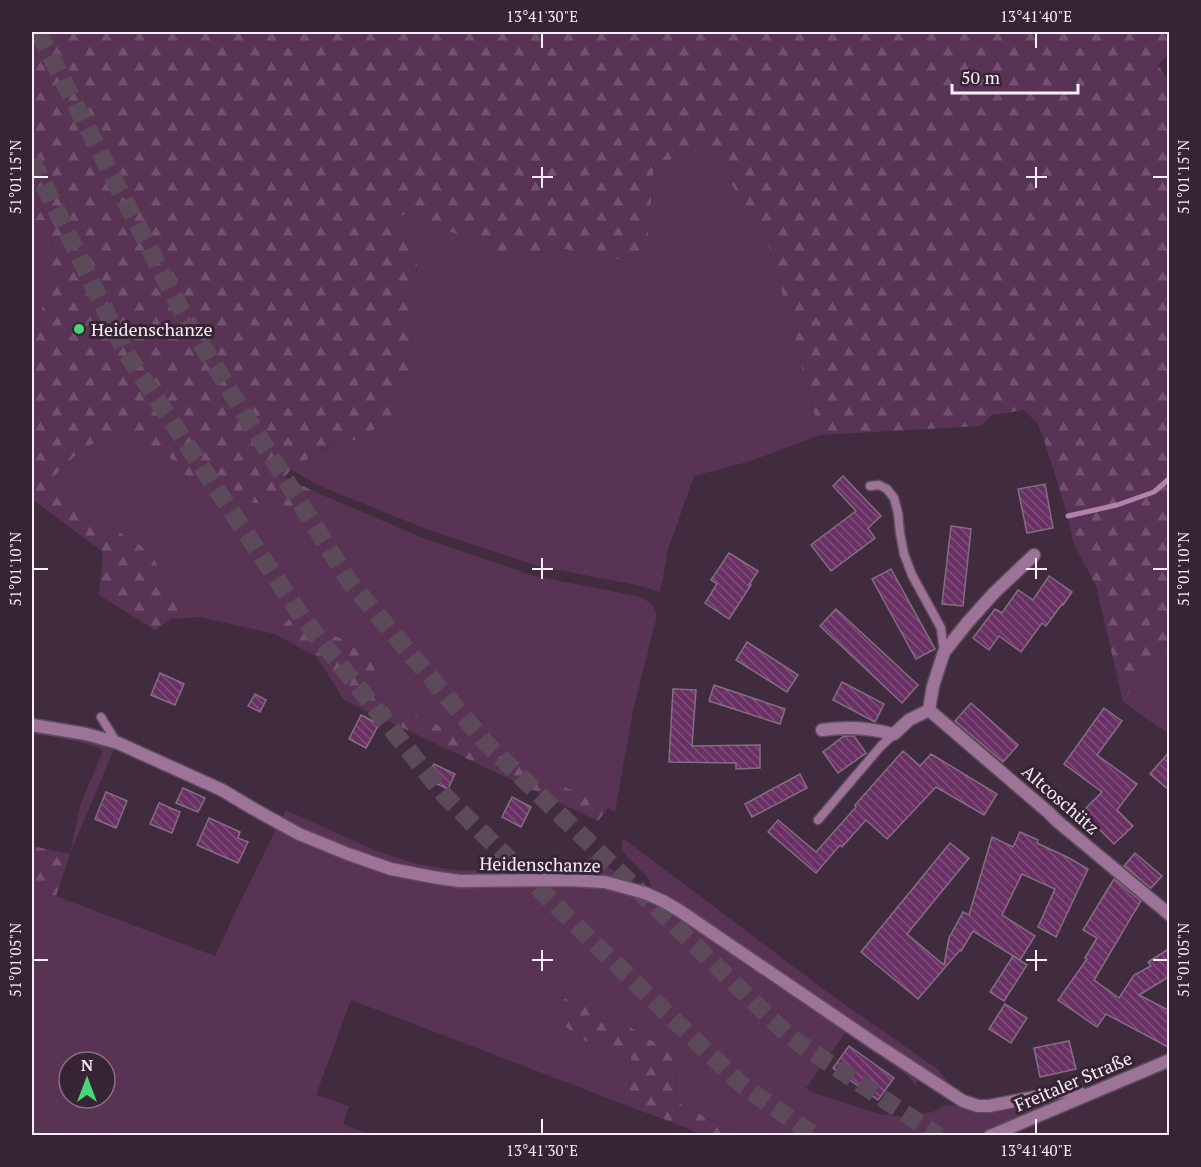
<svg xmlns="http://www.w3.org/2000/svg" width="1201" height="1167" font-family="'PT Serif',serif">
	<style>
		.green { fill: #583354; fill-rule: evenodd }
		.forest { fill: url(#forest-firs) }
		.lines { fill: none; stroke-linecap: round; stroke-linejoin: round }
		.stream { stroke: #b082ac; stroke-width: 5 }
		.building { fill: url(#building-back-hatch); stroke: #856e82; stroke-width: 1.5 }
		.highway-tunnel { stroke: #5c495a; stroke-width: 18; stroke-dasharray: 18 9; stroke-linecap: butt }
		.lane-casing { stroke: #5e4b5c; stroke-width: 11 }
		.street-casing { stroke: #5e4b5c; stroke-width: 15 }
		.lane { stroke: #9d7398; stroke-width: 8 }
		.street { stroke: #9d7398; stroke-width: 12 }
		.ticks { fill: none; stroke: #faecf8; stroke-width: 2 }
		.poi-dot { fill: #4ad677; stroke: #362334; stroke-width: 2 }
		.labels { text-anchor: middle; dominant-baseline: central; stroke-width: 6; stroke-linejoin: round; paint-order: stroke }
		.poi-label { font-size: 18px; fill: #faecf8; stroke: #362334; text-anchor: start }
		.street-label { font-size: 18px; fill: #faecf8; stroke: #362334 }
		.neatline { fill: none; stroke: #faecf8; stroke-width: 2 }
		.ticks-label { font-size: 15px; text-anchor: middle; fill: #faecf8 }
	</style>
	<defs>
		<pattern id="forest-firs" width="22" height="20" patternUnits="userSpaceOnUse" patternTransform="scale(1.5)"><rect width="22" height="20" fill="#583354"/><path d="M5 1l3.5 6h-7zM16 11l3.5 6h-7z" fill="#71516d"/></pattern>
		<pattern id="building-back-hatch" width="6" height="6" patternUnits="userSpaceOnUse" patternTransform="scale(1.5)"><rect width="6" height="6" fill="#693064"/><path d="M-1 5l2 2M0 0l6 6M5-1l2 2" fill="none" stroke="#7f4e7b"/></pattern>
	</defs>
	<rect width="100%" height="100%" fill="#402c3e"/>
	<g class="green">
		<polygon points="708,151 756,220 771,251 820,435 751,461 694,476 668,550 660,592 636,585 538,566 426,529 317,485 291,469 332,445 359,439 405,386 411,358 417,264 393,217 407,214 440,227 499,253 525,254 566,249 599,264 647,251 654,163"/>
		<polygon points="32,220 50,221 52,254 37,338 32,345"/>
		<polygon points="109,433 168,453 299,513 313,491 423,538 534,576 641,597 653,605 657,615 633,711 615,812 403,708 380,684 369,656 289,619 275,634 199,617 170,592 151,552 56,493 55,475 76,455"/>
		<polygon points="1169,639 1169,734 1123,702"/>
		<path d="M 32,730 C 60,734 87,739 114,749 L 70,854 L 80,806 L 103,750 L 81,742 L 51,736 L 32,734 Z"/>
		<polygon points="286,810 374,850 413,863 454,870 550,872 579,863 606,849 601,860 613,871 622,869 633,882 631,883 589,875 470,876 428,871 370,857 299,827 282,818"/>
		<path d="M 276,829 L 317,848 L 374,869 L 603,887 L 649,899 L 672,911 L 917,1080 L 916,1086 L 907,1075 L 845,1033 L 806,1088 L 817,1094 L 879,1114 L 904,1117 L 933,1112 L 942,1106 L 953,1105 L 965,1106 L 1056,1099 L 1057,1100 L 1056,1102 L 998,1126 L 1001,1135 L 739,1135 L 675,1101 L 676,1056 L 575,1037 L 631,1058 L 628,1106 L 351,1000 L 316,1095 L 349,1106 L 343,1124 L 372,1135 L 32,1136 L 32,891 L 56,896 L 215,956 L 240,902 ZM 69,1062 L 105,1062 L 105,1098 L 69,1098 Z"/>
		<polygon points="623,838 827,992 939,1070 955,1092 652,891 649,879 621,850"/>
	</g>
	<g class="forest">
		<polygon points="32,32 1169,32 1169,54 1158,65 1170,83 1169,639 1123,702 1096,586 1073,542 1068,516 1043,437 1038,424 1024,410 992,415 981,426 820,435 771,251 756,220 708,151 654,163 647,251 599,264 566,249 525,254 499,253 440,227 407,214 393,217 417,264 411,358 405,386 389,419 359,439 331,445 291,469 285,477 313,491 299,513 247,501 178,472 168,453 109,433 76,455 55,475 57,493 151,552 170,592 199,617 172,619 155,630 99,595 103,552 32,499 32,345 37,338 52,254 50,221 32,220"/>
		<polygon points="289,619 340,638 369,656 380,684 403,708 608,808 598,821 344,700 317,657 275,634"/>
		<polygon points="32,846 70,854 56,896 32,891"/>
		<polygon points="550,993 617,1019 676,1056 675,1101 739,1135 700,1135 685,1127 628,1106 631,1058 575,1037 559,1018"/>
	</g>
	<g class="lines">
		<polyline class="stream" points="1068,516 1117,505 1154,492 1170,478"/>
	</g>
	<g class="building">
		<polygon points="843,476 881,516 868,528 875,538 831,571 811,545 856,511 833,486"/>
		<polygon points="1045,484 1053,528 1027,533 1018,489"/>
		<polygon points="951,526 971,529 963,606 942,604"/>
		<polygon points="729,553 758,571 749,585 751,585 729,619 705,603 717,584 711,580"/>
		<polygon points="891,569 935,649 916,659 872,579"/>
		<polygon points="1049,576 1072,592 1063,605 1062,604 1046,626 1042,623 1021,652 999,636 989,650 973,638 995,609 1002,613 1018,590 1033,600"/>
		<polygon points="836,609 918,685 902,703 820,626"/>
		<polygon points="747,642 798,675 787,692 736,660"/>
		<polygon points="160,673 184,684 175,705 151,695"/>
		<polygon points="842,682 884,704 875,722 833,700"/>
		<polygon points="714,685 785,709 780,724 709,701"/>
		<polygon points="673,689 696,690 692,746 760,745 760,768 736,769 736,763 669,762"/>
		<polygon points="255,694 266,700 260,712 248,706"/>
		<polygon points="971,703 1018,745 1003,762 955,721"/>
		<polygon points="1104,708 1122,721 1097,755 1137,784 1117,810 1133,826 1114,844 1082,812 1102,792 1064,764"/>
		<polygon points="361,715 379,724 366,748 349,739"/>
		<polygon points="844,736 854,736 866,753 838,773 823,752"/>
		<polygon points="903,751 920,766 931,754 997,794 984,815 936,787 887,839 866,820 842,847 840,845 816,873 768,832 778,820 816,852 856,807 855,805"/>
		<polygon points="1170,751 1170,791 1150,774"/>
		<polygon points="434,764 455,774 448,789 426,779"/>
		<polygon points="800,774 807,788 752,817 745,804"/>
		<polygon points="183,788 205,798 198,812 176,803"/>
		<polygon points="106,792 127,801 116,828 95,819"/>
		<polygon points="512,797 531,807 521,827 502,817"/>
		<polygon points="159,803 180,812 172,833 150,824"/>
		<polygon points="209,818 240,832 238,838 248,842 238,863 197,845"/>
		<polygon points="1020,832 1038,840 1037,843 1069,858 1088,869 1056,937 1038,927 1055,889 1022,874 1002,915 1035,936 1020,960 973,931 961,951 960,950 918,999 861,952 950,843 969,858 907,934 944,965 949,938 963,912 969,915 992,837 1013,847"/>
		<polygon points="1135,853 1162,876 1151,888 1124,866"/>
		<polygon points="1114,879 1141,901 1094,980 1119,998 1134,975 1151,966 1148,962 1170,948 1170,976 1139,995 1170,1011 1170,1048 1106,1014 1097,1027 1058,1000 1087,959 1085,958 1097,938 1083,930"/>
		<polygon points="1013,956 1027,965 1004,1001 990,992"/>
		<polygon points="1005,1004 1027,1018 1011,1043 989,1029"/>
		<polygon points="1069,1041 1076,1069 1040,1077 1034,1048"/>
		<polygon points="849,1046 894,1078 878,1100 833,1068"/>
	</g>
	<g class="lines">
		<g class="highway-tunnel">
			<polyline points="38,32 189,325 349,581 486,743 790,1037 939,1136"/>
			<polyline points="32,160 126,353 302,617 445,796 595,944 741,1084 815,1136"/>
		</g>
		<g class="lane-casing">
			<g id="lane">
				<polyline points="870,486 879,485 887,489 894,498 898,513 900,533 904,554 912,575 941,628 944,652"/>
				<polyline points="101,717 117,743"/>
				<polyline points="818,820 881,746 894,734"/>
			</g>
		</g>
		<g class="street-casing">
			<g id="street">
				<polyline points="929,710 1048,812 1057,821 1170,915"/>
				<polyline points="929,710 933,686 944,652 968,622 994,593 1034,555"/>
				<polyline points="32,725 86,734 118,743 222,790 252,808 299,834 348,854 391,869 438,878 460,881 568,880 605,882 645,893 663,901 680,911 877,1045 963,1101 978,1106 989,1106 1071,1090 1084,1095"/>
				<path d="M 822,730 C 850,726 866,728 894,734 L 909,720 L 929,710"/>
				<polyline points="990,1136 1170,1060"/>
			</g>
		</g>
		<use href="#lane" class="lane"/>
		<use href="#street" class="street"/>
	</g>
	<path class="ticks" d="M 542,33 L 542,48M 1036,33 L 1036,48M 542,167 L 542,188M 1036,167 L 1036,188M 33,177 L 48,177M 532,177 L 553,177M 1026,177 L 1047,177M 1153,177 L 1168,177M 542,558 L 542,579M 1036,558 L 1036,579M 33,569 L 48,569M 532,569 L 553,569M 1026,569 L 1047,569M 1153,569 L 1168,569M 542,950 L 542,971M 1036,950 L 1036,971M 33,960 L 48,960M 532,960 L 553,960M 1026,960 L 1047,960M 1153,960 L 1168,960M 542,1119 L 542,1134M 1036,1119 L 1036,1134"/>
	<circle class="poi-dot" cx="79" cy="329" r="6"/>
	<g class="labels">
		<g class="poi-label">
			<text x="91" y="329">Heidenschanze</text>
		</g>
		<g class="street-label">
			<text transform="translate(1061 799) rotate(41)">Altcoschütz</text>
			<text transform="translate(540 864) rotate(1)">Heidenschanze</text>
			<text transform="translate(1073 1081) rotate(-23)">Freitaler Straße</text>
		</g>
	</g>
	<rect width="1201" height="1167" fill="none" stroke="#362334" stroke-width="66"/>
	<g transform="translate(87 1080)"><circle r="28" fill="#362334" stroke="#847382" stroke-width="1.5"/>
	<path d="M0-4.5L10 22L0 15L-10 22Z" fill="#4ad677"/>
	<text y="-9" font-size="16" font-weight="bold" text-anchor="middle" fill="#faecf8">N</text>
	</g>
	<path d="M952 84v9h126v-9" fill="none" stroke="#faecf8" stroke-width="3"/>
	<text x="961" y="84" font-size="18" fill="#faecf8" stroke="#362334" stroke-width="4.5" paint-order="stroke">50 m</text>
	<rect x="33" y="33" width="1135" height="1101" class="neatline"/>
	<g class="ticks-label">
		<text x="542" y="22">13°41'30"E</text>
		<text x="1036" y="22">13°41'40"E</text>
		<text transform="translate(16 177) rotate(-90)" y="5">51°01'15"N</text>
		<text transform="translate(1184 177) rotate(-90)" y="5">51°01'15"N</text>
		<text transform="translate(16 569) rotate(-90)" y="5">51°01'10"N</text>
		<text transform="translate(1184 569) rotate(-90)" y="5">51°01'10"N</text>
		<text transform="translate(16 960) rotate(-90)" y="5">51°01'05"N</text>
		<text transform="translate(1184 960) rotate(-90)" y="5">51°01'05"N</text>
		<text x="542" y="1156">13°41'30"E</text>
		<text x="1036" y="1156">13°41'40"E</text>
	</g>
</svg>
